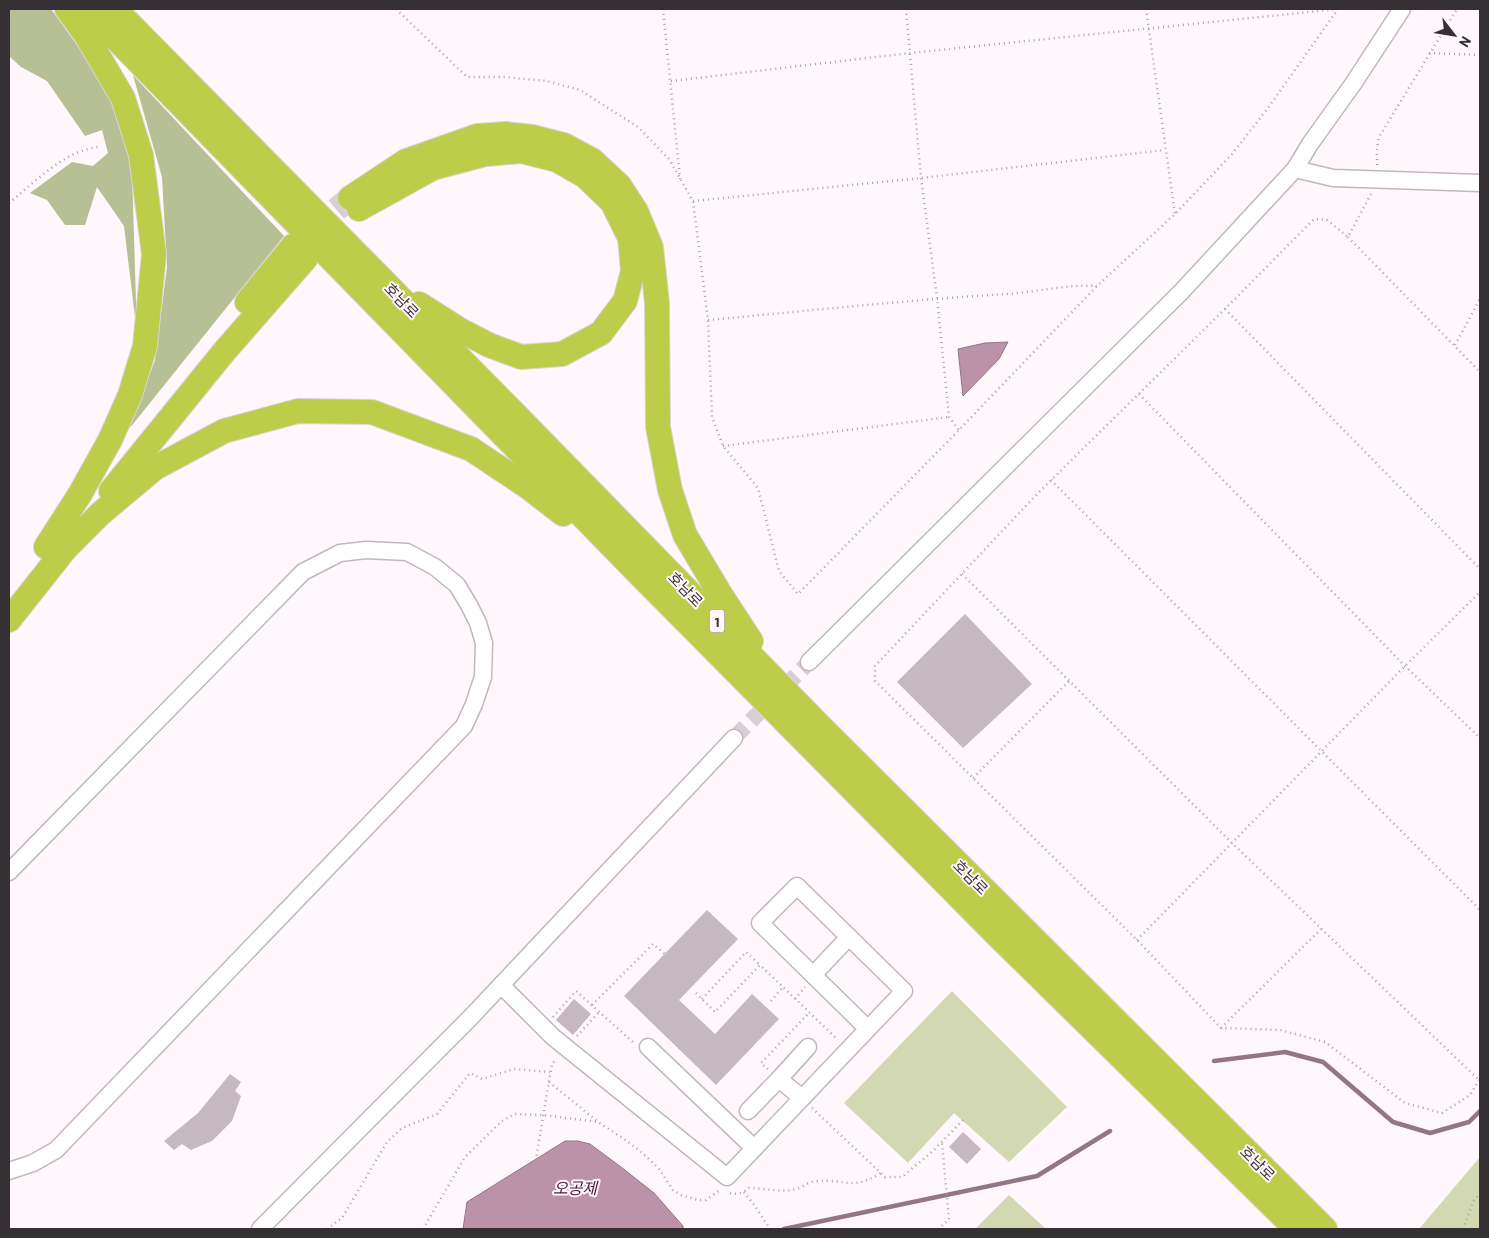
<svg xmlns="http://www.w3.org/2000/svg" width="1489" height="1238" font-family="Barlow,'Noto Sans KR',sans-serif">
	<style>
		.green { fill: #d1d8b2 }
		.forest { fill: #b7bf94 }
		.water { fill: #bc92a8; stroke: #947585 }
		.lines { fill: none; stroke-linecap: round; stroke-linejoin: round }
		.stream { stroke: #947585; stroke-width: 4.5 }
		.building { fill: #c5b9bf }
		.minor-tunnel { stroke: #d7cfd3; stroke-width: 16; stroke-dasharray: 16 8; stroke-linecap: butt }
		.highway-tunnel { stroke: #d7cfd3; stroke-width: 24; stroke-dasharray: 24 12; stroke-linecap: butt }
		.minor-casing { stroke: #c3b7bd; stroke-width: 19 }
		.highway-casing { stroke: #d7d6d6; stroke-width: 26 }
		.path { stroke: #a9a3a6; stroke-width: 2.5; stroke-dasharray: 1 4; stroke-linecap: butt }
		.minor { stroke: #fff; stroke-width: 16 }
		.highway { stroke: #bccd49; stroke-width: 24 }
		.labels { text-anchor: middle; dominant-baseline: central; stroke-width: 4; stroke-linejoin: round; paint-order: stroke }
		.shield { fill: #fff7fb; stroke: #726c6f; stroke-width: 1 }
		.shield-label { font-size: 14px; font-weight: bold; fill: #353033 }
		.street-label { font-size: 15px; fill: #353033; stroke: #fff7fb }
		.water-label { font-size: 16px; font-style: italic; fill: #4b1737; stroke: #fff7fb }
	</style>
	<rect width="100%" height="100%" fill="#fff7fb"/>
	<g class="green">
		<polygon points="952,991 1067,1107 1009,1162 954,1113 908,1163 844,1103"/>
		<polygon points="1480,1157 1480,1229 1419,1229"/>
		<polygon points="1009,1195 1046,1229 975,1229"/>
	</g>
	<g class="forest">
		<polygon points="9,9 51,9 104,82 131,140 137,334 124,226 97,187 85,225 65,225 47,200 30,193 72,162 93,166 108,153 102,130 85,136 47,81 21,67 9,56"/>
		<polygon points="133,75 284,236 129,429 155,360 167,267 162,177"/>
	</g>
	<g class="water">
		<polygon points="1008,342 999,359 963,396 958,349 985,343"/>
		<polygon points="565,1141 578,1141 590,1144 621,1167 654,1193 683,1226 683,1229 463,1229 467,1202"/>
	</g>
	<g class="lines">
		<g class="stream">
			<polyline points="1214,1061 1285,1052 1323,1062 1393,1122 1430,1133 1469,1122 1480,1111"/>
			<polyline points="784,1229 1037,1176 1110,1131"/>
		</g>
	</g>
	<g class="building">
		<polygon points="965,614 1032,684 963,748 897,682"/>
		<polygon points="707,910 738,939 679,1000 715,1034 752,994 779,1019 716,1085 624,996"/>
		<polygon points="574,999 591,1014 573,1035 556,1020"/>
		<polygon points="230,1074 241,1082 235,1091 241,1096 232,1121 212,1141 191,1150 182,1144 174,1150 164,1141 198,1113"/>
		<polygon points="963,1132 981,1149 967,1164 949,1147"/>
	</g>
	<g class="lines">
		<polyline class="minor-tunnel" points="734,738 809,662"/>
		<polyline class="highway-tunnel" points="309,233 350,198"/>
		<g class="minor-casing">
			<g id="minor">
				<polyline points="1295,169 1333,178 1480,183"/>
				<polyline points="809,662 1182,291 1295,169 1310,144 1353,84 1402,9"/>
				<polyline points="9,872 303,572 340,553 366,550 407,552 435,567 457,585 469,605 478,623 484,643 483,677 474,704 464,726 56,1150 33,1163 9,1171"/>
				<polyline points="813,975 849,937"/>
				<polyline points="501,985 553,1037 727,1177 904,991 797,886 760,923 868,1029"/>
				<polyline points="648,1047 754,1148"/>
				<polyline points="779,1079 808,1047"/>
				<polyline points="748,1111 779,1079 802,1098"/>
				<polyline points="260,1229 470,1018 734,738"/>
			</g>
		</g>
		<g class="highway-casing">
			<g id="highway">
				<polyline points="87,9 641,576 999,937 1296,1229"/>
				<polyline points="115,9 514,413 818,724 1325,1229"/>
				<polyline points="350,198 406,161 477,136 506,134 533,137 564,145 592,160 619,185 636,211 651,247 657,303 658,427 670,490 685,535 719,592 751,641"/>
				<polyline points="359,209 433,168 486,154 521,151 557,160 585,176 612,202 630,238 633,271 625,301 601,333 562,354 521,357 489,345 460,330 419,304"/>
				<polyline points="247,302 293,246"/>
				<polyline points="111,491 223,353 306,258"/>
				<polyline points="46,547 80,494 110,440 130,395 145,346 154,254 141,155 123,98 86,35 67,9"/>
				<polyline points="63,551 100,514 155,468 224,431 298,411 372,412 471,449 528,487 563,514"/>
				<polyline points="9,620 73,539"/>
			</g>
		</g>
		<g class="path">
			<polyline points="396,9 467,77 505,77 547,81 580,90 638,127 669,159 693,201 708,320 712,417 723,446 758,488 779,571 798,594 959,430 1097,286 1175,214 1232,154 1268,108 1338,9"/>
			<polyline points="663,9 680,179"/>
			<polyline points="906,9 921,178 937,298 949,417 959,430"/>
			<polyline points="1146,9 1175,214"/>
			<polyline points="1429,53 1480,55"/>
			<polyline points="671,81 910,53 1338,9"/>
			<polyline points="1377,165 1377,148 1379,137 1457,9"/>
			<polyline points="1371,194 1348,237 1327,220 1314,219 1225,309 1038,493 875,666 875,681 1137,940 1221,1028 1280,1030 1325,1042 1405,1103 1442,1113 1470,1095 1480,1079"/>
			<polyline points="693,201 921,178 1165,150"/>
			<path d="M 9,203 C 35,182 64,151 98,147"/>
			<polyline points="1348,237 1480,372"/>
			<polyline points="1225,309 1480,569"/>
			<path d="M 708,320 C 807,311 907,300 1006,294 C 1037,292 1067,284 1097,286"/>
			<polyline points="1455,345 1480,299"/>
			<polyline points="1139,394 1405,666 1480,738"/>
			<polyline points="723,446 949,417"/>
			<polyline points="1051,480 1480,910"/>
			<polyline points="962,574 1232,843 1479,1080"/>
			<polyline points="973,778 1069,681"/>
			<polyline points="1137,940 1405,666 1480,592"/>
			<polyline points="696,993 715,1012 760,965 837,1039"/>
			<polyline points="702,999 746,952 760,965"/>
			<polyline points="795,999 805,987"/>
			<polyline points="771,1001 783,987"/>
			<polyline points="592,1005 653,944 665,954"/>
			<polyline points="553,1017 576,991 634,1043"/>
			<polyline points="1221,1028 1321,929"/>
			<polyline points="577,1036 600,1011"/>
			<polyline points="768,1069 761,1063 809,1013"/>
			<polyline points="549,1082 597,1121"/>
			<polyline points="812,1108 885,1177 902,1177 933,1151 963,1120"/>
			<polyline points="744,1192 755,1206 770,1229"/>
			<path d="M 730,1193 C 737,1195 743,1193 749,1188 C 763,1188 778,1192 792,1190 C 801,1189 808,1181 817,1181 C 847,1179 851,1191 881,1173"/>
			<polyline points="327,1229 342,1218 387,1142 402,1128 437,1114 470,1073 482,1079 514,1069 550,1072"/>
			<polyline points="423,1229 465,1157 502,1121 515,1114 543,1115 598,1122 627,1141 647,1157 659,1169 673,1190 681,1195 698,1200 706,1200 720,1190"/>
			<polyline points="541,1229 532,1198 537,1153 549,1081 552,1064 556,1060"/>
			<polyline points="938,1229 949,1220 942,1143"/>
			<polyline points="1463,1229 1474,1200 1480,1193"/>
		</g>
		<use href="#minor" class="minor"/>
		<use href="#highway" class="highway"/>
	</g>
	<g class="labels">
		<rect class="shield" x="709.5" y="609.5" width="15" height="23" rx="4"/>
		<g class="shield-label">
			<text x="717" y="621">1</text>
		</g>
		<g class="street-label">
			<text transform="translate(402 300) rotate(46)">호남로</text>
			<text transform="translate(686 589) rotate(46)">호남로</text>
			<text transform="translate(971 877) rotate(45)">호남로</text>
			<text transform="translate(1258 1163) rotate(45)">호남로</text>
		</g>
		<g class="water-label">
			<text x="575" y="1187">오공제</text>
		</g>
	</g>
	<rect width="1489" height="1238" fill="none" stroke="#353033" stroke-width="20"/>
	<g transform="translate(1454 35) rotate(121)" stroke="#fff7fb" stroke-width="4" paint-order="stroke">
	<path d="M0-4L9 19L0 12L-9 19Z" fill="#353033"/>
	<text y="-8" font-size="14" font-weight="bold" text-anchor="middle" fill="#353033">N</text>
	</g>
</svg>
